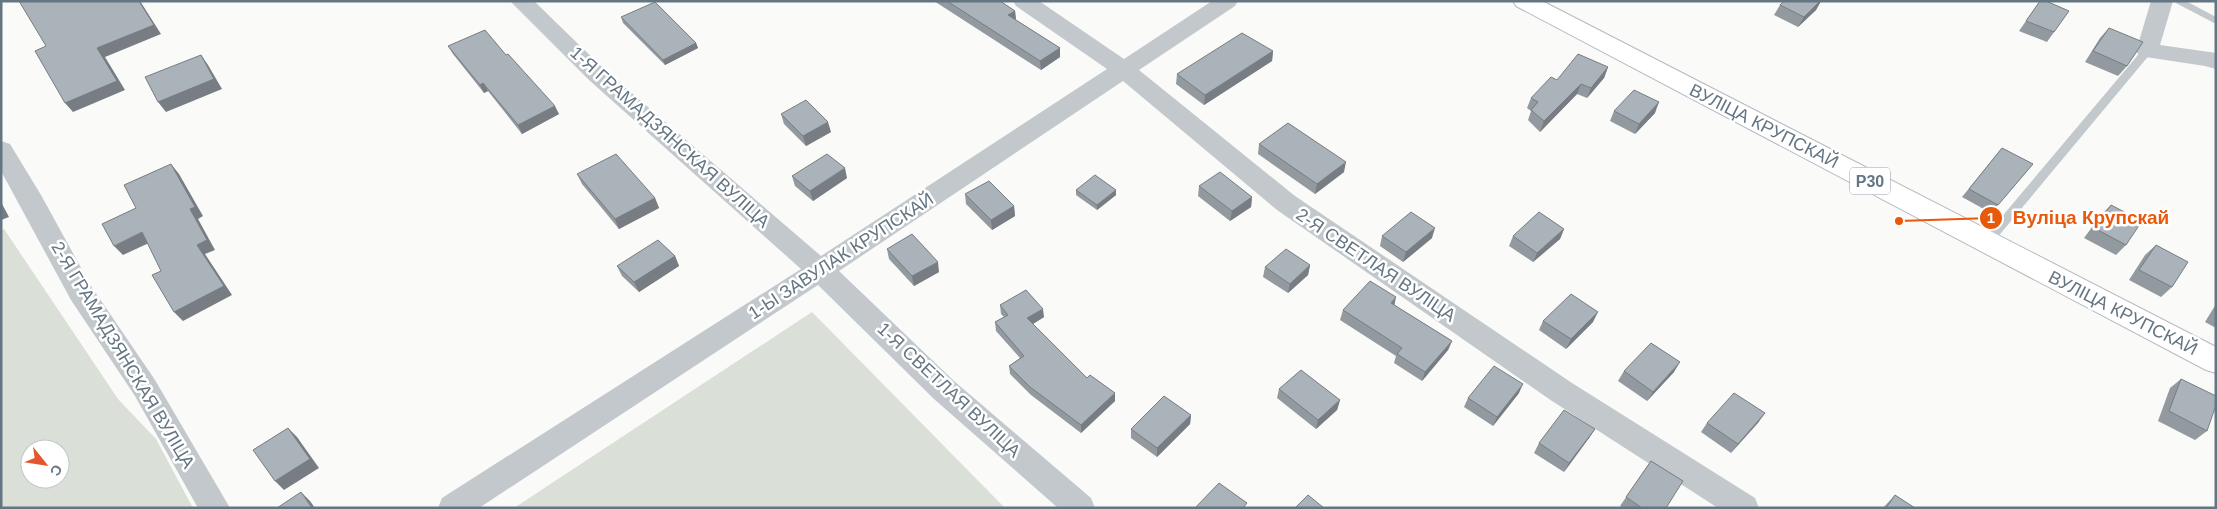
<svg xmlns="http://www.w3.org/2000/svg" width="2217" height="509" font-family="Helvetica,sans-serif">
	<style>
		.green { fill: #dadfd7; fill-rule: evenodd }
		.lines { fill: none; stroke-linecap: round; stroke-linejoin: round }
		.primary-casing { stroke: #b5babe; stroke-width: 2 }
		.lane { fill: #c3c8cc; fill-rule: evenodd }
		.street { fill: #c3c8cc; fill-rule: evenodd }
		.primary { fill: #fff; fill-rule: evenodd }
		.wall { fill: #929a9f }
		.shaded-wall { fill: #777d82 }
		.building { fill: #aab3b9; stroke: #777d82 }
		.labels { text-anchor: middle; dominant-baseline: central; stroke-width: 5; stroke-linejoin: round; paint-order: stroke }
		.shield { fill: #fff; stroke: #939fa8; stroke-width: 1 }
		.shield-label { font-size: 16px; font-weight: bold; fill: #657683 }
		.street-label { font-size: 18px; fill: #657683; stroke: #fff }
		.leader { fill: none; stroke: #e8590c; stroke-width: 2 }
		.callout-dot { fill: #e8590c; stroke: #fff; stroke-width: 2 }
		.mark-label { font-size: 15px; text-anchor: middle; font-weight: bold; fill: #fff }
		.callout-label { font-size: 19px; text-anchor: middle; font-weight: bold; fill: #e8590c; stroke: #fff; stroke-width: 5; stroke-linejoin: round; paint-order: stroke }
	</style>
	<rect width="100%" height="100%" fill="#fafaf8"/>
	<g class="green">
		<path d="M 4,229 L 118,399 L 156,439 L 193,508 L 1,508 L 1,230 ZM 30,449 L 60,449 L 60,479 L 30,479 Z"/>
		<polygon points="812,312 1005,508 514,508"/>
	</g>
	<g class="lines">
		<g class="primary-casing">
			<polygon id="primary" points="1513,1 1542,1 2216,347 2216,373 2206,370 1516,6"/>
		</g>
		<g class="lane">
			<polygon points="2172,1 2186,1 2216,17 2216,24"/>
			<polygon points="2147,47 2152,51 2151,53 1991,245 1983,245 1981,242 1983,239 2143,49"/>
		</g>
		<g class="street">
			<polygon points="510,1 534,1 605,70 821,256 1107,69 1016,6 1013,1 1039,1 1124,59 1212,1 1238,1 1235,6 1139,70 1295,196 1572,383 1755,498 1759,508 1718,508 1552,401 1277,210 1123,81 839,271 954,381 1091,498 1095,508 1058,508 934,399 818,285 479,508 438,508 442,498 801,269 589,80"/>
			<polygon points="2151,1 2173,1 2160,45 2216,53 2216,69 2205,66 2139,56 2136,51"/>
			<polygon points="1,141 10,144 41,195 91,286 155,380 230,508 198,508 135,396 71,300 1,171"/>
		</g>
		<use href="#primary" class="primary"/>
	</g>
	<g class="wall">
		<polygon points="934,1 1000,1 1015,11 1016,20 1060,48 1060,57 1041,70"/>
		<polygon points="1784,1 1821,1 1816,10 1798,27 1774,15 1780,5"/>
		<polygon points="2040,1 2054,32 2047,42 2019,31"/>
		<polygon points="621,17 696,43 698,48 665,65 623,23"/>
		<polygon points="2109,28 2127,66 2118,76 2085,62 2100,38"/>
		<polygon points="448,46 506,55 559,114 522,134 488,91 484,93 453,54"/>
		<polygon points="1273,51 1272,61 1204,105 1176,84 1177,74"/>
		<polygon points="1608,67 1604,78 1587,98 1577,94 1540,132 1528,120 1531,111 1527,108 1531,98 1557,80"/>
		<polygon points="1614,111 1655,113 1635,134 1610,121"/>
		<polygon points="781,114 831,132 806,146 784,124"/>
		<polygon points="1259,144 1344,172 1315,194 1258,154"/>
		<polygon points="2002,148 2033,164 1991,213 1962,197"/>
		<polygon points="577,174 655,198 659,208 619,229 582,184"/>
		<polygon points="792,176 847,178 813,201 795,186"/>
		<polygon points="1199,186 1252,197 1251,207 1230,221 1198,196"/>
		<polygon points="1076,190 1116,190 1116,195 1097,210 1076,195"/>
		<polygon points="965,194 1014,206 1015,216 992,230 966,204"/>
		<polygon points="2111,205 2126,245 2116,255 2084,238 2101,215"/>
		<polygon points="1564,229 1560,239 1533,262 1509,246 1513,236"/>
		<polygon points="1382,236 1432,238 1403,262 1380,246"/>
		<polygon points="2156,245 2172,287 2161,297 2129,280 2145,255"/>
		<polygon points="887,249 939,272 914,286 889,259"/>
		<polygon points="675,256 679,266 639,292 622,276 617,266"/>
		<polygon points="1310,265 1308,275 1288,293 1263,277 1265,267"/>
		<polygon points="2216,304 2216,328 2205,322"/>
		<polygon points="1000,305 1044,317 1033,324 1087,378 1115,401 1081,433 1031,395 1010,374 1009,366 1020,358 996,331 995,322 1004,317 1001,314"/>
		<polygon points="1394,305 1452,341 1448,350 1422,381 1394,363 1396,356 1340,320 1343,310"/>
		<polygon points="1543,321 1593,322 1566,349 1539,330"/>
		<polygon points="1624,371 1674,372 1647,401 1618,381"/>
		<polygon points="2181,379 2207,431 2195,440 2158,421 2170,388"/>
		<polygon points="1279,389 1340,400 1337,410 1316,429 1277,398"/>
		<polygon points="1519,393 1493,426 1464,407 1468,398"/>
		<polygon points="1765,413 1731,453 1701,432 1707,423"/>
		<polygon points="1191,415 1190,424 1157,457 1131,438 1131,429"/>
		<polygon points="1595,429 1589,438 1564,472 1534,453 1539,443"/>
		<polygon points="1651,461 1666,508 1623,508 1620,506"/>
		<polygon points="1895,495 1915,508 1883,508"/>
	</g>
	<g class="shaded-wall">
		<polygon points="139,1 140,1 161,34 105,57 125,90 73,112 65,103 97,48"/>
		<polygon points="1820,1 1821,1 1816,10 1798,27 1804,17"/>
		<polygon points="1015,11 1016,20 1008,15"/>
		<polygon points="696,43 698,48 665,65 663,60"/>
		<polygon points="1060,48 1060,57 1041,70 1040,61"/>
		<polygon points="1273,51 1272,61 1204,105 1205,95"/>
		<polygon points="201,55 208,65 222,89 166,112 158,102"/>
		<polygon points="1608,67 1604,78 1587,98 1591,88"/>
		<polygon points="483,83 488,91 484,93 480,85"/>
		<polygon points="1581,84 1577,94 1540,132 1544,121"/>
		<polygon points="1659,102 1655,113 1635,134 1639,124"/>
		<polygon points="555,106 559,114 522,134 518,125"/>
		<polygon points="828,122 831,132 806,146 803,136"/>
		<polygon points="1346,162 1344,172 1315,194 1317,184"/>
		<polygon points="171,164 179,174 203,216 198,219 215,250 205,254 232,295 183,321 174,312 197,245 190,209"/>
		<polygon points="845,168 847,178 813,201 810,191"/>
		<polygon points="1116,190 1116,195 1097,210 1097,205"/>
		<polygon points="1252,197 1251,207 1230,221 1232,211"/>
		<polygon points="655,198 659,208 619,229 615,219"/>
		<polygon points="1,202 9,217 1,220"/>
		<polygon points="1014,206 1015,216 992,230 991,220"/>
		<polygon points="1435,228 1432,238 1403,262 1406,252"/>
		<polygon points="1564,229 1560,239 1533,262 1537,253"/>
		<polygon points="142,232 151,242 123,255 114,246"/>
		<polygon points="675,256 679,266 639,292 634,282"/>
		<polygon points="938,262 939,272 914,286 912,276"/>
		<polygon points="1310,265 1308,275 1288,293 1290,284"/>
		<polygon points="1396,297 1394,307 1391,303"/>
		<polygon points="1043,309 1044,317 1028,327 1027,318"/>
		<polygon points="1598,312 1593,322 1566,349 1571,339"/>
		<polygon points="1452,341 1448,350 1422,381 1425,372"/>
		<polygon points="1680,362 1674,372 1647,401 1653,392"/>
		<polygon points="1523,384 1519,393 1493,426 1497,417"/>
		<polygon points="1115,393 1115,401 1081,433 1081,425"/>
		<polygon points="1340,400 1337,410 1316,429 1318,420"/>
		<polygon points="1765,413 1758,423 1731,453 1738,444"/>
		<polygon points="1191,415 1190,424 1157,457 1157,448"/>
		<polygon points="288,428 297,437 319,468 284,490 275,481"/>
		<polygon points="1595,429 1589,438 1564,472 1569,463"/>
		<polygon points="301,492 310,501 315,508 312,508"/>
	</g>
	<g class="building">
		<polygon points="19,1 139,1 154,25 97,48 117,81 65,103 35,51 46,46"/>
		<polygon points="947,1 1000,1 1015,11 1008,15 1060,48 1040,61"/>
		<polygon points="1784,1 1820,1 1804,17 1780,5"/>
		<polygon points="2040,1 2046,1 2069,11 2054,32 2026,21"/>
		<polygon points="655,2 696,43 663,60 621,17"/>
		<polygon points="2109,28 2143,42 2127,66 2093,51"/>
		<polygon points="485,30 506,55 508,54 555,106 518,125 483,83 480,85 448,46"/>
		<polygon points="1242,33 1273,51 1205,95 1177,74"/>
		<polygon points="1578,54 1608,67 1591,88 1581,84 1544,121 1531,110 1538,102 1531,98 1551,77 1557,80"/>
		<polygon points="201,55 214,79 158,102 145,77"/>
		<polygon points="1634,90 1659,102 1639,124 1614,111"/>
		<polygon points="806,100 828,122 803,136 781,114"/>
		<polygon points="1288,123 1346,162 1317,184 1259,144"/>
		<polygon points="2002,148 2033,164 1998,205 1969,189"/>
		<polygon points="616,154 655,198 615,219 577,174"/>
		<polygon points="827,154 845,168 810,191 792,176"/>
		<polygon points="171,164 195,207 190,209 207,240 197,245 224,286 174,312 152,275 161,271 142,232 114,246 102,224 136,208 124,185"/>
		<polygon points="1220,172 1252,197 1232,211 1199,186"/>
		<polygon points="1095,175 1116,190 1097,205 1076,190"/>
		<polygon points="989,181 1014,206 991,220 965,194"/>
		<polygon points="2111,205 2142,221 2126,245 2094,228"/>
		<polygon points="1411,212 1435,228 1406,252 1382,236"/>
		<polygon points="1539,212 1564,229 1537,253 1513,236"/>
		<polygon points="912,234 938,262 912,276 887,249"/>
		<polygon points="658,240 675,256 634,282 617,266"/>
		<polygon points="2156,245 2188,262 2172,287 2139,270"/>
		<polygon points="1286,249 1310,265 1290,284 1265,267"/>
		<polygon points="1370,281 1396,297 1391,303 1452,341 1425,372 1397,354 1402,348 1343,310"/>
		<polygon points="1026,290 1043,309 1027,318 1087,378 1090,375 1115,393 1081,425 1030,387 1009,366 1024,356 995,322 1008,315 1000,305"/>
		<polygon points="1571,294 1598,312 1571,339 1543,321"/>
		<polygon points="1651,343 1680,362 1653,392 1624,371"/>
		<polygon points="1494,366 1523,384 1497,417 1468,398"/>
		<polygon points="1301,370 1340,400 1318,420 1279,389"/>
		<polygon points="2181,379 2216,396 2216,405 2207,431 2169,411"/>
		<polygon points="1734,393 1765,413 1738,444 1707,423"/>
		<polygon points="1164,396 1191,415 1157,448 1131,429"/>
		<polygon points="1564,410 1595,429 1569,463 1539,443"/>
		<polygon points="288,428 310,459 275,481 253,450"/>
		<polygon points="1651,461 1683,481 1666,508 1642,508 1626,497"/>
		<polygon points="1219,483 1247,503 1243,508 1195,508"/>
		<polygon points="301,492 312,508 277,508"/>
		<polygon points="1308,495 1324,508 1295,508"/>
		<polygon points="1895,495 1915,508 1886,508"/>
	</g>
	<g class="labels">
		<rect class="shield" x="1850" y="167.5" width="40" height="27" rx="4"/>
		<g class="shield-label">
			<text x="1870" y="181">Р30</text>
		</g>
		<g class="street-label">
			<text transform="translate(1764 126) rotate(27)">ВУЛІЦА КРУПСКАЙ</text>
			<text transform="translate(670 137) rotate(42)">1-Я ГРАМАДЗЯНСКАЯ ВУЛІЦА</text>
			<text transform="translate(841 256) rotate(-33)">1-Ы ЗАВУЛАК КРУПСКАЙ</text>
			<text transform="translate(1376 265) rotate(34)">2-Я СВЕТЛАЯ ВУЛІЦА</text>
			<text transform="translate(2123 313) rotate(27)">ВУЛІЦА КРУПСКАЙ</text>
			<text transform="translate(123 355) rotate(59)">2-Я ГРАМАДЗЯНСКАЯ ВУЛІЦА</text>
			<text transform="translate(949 390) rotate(43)">1-Я СВЕТЛАЯ ВУЛІЦА</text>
		</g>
	</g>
	<path class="leader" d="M1899 221L1991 218"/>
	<g class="callout-dot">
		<circle cx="1899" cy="221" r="5"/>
		<circle cx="1991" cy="218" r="12"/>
	</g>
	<g class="mark-label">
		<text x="1991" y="223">1</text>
	</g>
	<g class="callout-label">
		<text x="2091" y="224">Вуліца Крупскай</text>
	</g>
	<rect width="2217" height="509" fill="none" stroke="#657683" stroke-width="5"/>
	<g transform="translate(45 464) rotate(120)"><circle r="24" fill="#ffffff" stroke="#c1c8cd"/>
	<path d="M0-4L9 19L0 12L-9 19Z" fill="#e4572e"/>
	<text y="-8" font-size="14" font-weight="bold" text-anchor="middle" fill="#657683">С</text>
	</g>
</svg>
